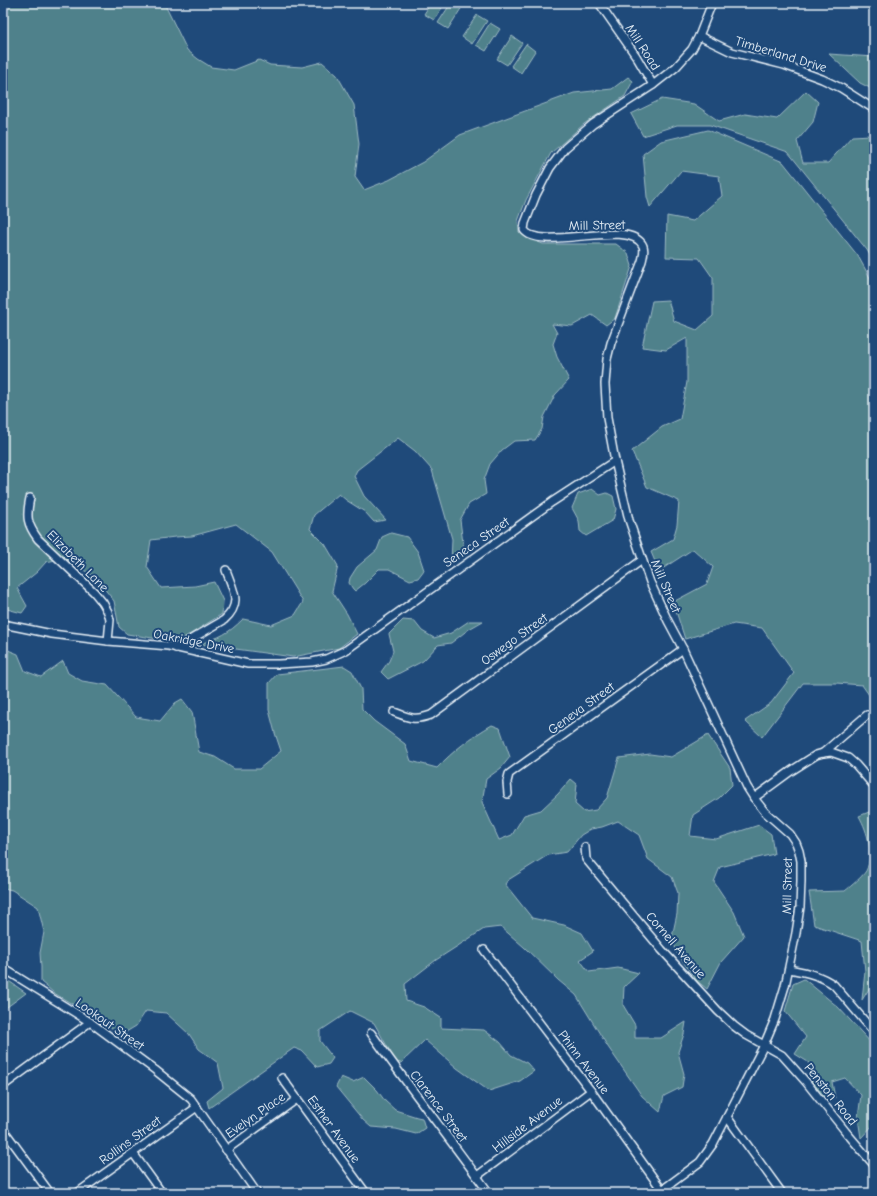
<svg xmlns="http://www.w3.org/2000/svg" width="877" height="1196" font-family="'Comic Neue',sans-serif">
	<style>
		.green { fill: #50818b; stroke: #9cb9c2 }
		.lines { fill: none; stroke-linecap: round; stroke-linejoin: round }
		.minor-casing { stroke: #e8f1f8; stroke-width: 10 }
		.minor { stroke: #1f4a7a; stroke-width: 7 }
		.labels { text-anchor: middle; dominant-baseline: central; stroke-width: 4; stroke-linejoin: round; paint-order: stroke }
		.street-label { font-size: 13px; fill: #e8f1f8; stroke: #1f4a7a }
	</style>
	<rect width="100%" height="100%" fill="#1f4a7a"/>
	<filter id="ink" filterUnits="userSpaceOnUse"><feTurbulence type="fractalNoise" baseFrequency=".025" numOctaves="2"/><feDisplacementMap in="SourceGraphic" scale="8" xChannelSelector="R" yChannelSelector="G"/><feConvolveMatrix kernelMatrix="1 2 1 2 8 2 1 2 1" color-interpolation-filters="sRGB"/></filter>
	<g filter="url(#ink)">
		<g class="green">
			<path d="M 3,3 L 164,3 L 187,50 L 198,59 L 211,67 L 234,70 L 259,60 L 270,65 L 302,67 L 322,62 L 337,75 L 354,105 L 359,144 L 355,177 L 364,190 L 389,180 L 423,162 L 460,135 L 574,93 L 612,89 L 628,77 L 633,81 L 625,96 L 584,124 L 551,153 L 526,200 L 518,221 L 519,232 L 528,238 L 543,244 L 616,244 L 628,253 L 632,266 L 615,318 L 606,325 L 592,315 L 572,326 L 552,324 L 557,333 L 553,344 L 557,357 L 569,380 L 555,395 L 544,417 L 542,429 L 535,440 L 514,441 L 502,450 L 490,464 L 484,480 L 486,494 L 469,504 L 460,520 L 464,551 L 451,563 L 452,539 L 432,470 L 415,451 L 398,438 L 357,470 L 354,476 L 364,496 L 386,520 L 374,522 L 365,512 L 346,500 L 339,494 L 314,515 L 310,529 L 325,544 L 338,566 L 332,591 L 347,614 L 357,634 L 339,648 L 293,657 L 200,644 C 220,637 228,634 243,619 L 271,625 L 295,615 L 303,602 L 272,552 L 236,524 L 192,536 L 175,537 L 151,540 L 147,567 L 161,588 L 195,586 L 214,582 L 223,601 L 222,614 L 178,642 L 127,634 L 119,627 L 114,601 L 96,578 L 65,558 L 46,562 L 37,572 L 17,588 L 27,606 L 22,613 L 3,608 Z"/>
			<polygon points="431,3 445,3 434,20 424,14"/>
			<polygon points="451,3 456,3 462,7 448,29 438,23"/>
			<polygon points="477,15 487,21 472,44 462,37"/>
			<polygon points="490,23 500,29 486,51 476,45"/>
			<polygon points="512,36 522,43 507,65 497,59"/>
			<polygon points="526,44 535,51 521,73 511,66"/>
			<polygon points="829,54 874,57 874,90 860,83"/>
			<polygon points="806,91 818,102 813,122 797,141 803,163 828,163 852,136 871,135 874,137 874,262 867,250 788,152 710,125 677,125 643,136 631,114 662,99 694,104 719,121 745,114 777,119"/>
			<polygon points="708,130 783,162 858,256 874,285 874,702 862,685 836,683 803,683 762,737 745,721 771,703 794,673 762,628 734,624 685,639 673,602 707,584 713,567 693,549 659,571 651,552 673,539 677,525 679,501 647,487 632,451 662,427 680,419 687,382 687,338 666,350 642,347 652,301 668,300 674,321 697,330 713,316 713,278 699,258 666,257 667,216 693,221 722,196 719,176 681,171 650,207 647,197 643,154 661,141"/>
			<polygon points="592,489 600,495 607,493 613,496 616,509 613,520 586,536 580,531 579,521 572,508 578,494"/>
			<polygon points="391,533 407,537 418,552 424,570 418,578 410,580 389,569 379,569 365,583 355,591 353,589 349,583 350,578 357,567 377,550 382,537"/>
			<polygon points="403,620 414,621 422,631 434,638 451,633 469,621 483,621 469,629 451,643 438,645 423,661 388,679 381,672 389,661 393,651 389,634"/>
			<path d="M 3,648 L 18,654 L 25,671 L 41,677 L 63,661 L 68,673 L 82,681 L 107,685 L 136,717 L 160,721 L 175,703 L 182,699 L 192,712 L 199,752 L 215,757 L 234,769 L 259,769 L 281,751 L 275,733 L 269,710 L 269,683 L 277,674 L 344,666 L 352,671 L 361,689 L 362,709 L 374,721 L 405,744 L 411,761 L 437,768 C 453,751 471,737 492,725 L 500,728 L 510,757 L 501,768 L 486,779 L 482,802 L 499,840 L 512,835 L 524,815 L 541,810 L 558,794 L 571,779 L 577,784 L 575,804 L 584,812 L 596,810 L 607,798 L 619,758 L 650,754 L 671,757 L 708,735 L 730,768 L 732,785 L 719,798 L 693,815 L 690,836 L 716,839 L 759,825 L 771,834 L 774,854 L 720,867 L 714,882 L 734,912 L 744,936 L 721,962 L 707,989 L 697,981 L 677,953 L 672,937 L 677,914 L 678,893 L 672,877 L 648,859 L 639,835 L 618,821 L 602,827 L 591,829 L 581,835 L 567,852 L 548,855 L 508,880 L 505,884 L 532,918 L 564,925 L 582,933 L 593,951 L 580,960 L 589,972 L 618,968 L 639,973 L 624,987 L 623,1005 L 635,1025 L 635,1038 L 661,1038 L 686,1022 L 684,1034 L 678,1052 L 684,1074 L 682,1087 L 664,1096 L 660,1112 L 642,1096 L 608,1047 L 576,995 L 558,980 L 524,947 L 501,927 L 484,929 L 436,960 L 405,984 L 406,1001 L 424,1007 L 441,1018 L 441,1028 L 484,1030 L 500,1042 L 511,1055 L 527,1063 L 534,1071 L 520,1081 L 489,1091 L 457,1068 L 425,1040 L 401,1063 L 396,1062 L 374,1023 L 350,1011 L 320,1031 L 320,1041 L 333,1058 L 329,1064 L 317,1067 L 302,1051 L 294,1048 L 209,1108 L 207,1101 L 223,1088 L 218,1063 L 199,1049 L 189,1034 L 166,1013 L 146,1011 L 136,1026 L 121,1035 L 112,1028 L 54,993 L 41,982 L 41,967 L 40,953 L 44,932 L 38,907 L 12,890 L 3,888 Z"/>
			<path d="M 874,810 L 874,981 L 862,1000 L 865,971 L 862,941 L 814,925 L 809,892 L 845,891 C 851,886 862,877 866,871 C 874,854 868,832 859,816 Z"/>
			<polygon points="3,977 26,993 3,1010"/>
			<polygon points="804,979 838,1007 874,1046 874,1124 861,1138 858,1118 861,1095 845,1078 832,1082 835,1098 824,1096 812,1082 812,1072 808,1062 795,1054 806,1037 785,1011 793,984"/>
			<polygon points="341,1077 353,1082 364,1077 377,1090 385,1101 395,1110 417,1117 422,1118 425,1128 416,1134 396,1129 371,1127 363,1120 336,1087"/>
		</g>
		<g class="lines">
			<g class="minor-casing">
				<g id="minor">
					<polyline points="599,3 636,56 653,85"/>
					<polyline points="699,36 732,52 784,65 822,79 841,88 874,109"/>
					<path d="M 30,498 C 26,517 27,524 38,539 L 94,592 L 103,603 L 108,612 L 110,620 L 108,641"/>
					<polyline points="3,624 52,634 108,641 169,646 248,664 279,664 312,662 326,659 346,650 552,502 615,461"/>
					<path d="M 176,648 L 224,620 C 243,603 233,590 226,570"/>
					<path d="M 394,712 C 410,718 414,721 431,715 L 642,560"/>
					<polyline points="823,753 867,715"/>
					<polyline points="508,794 507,782 509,774 683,649"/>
					<polyline points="754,798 791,771 816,755 823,753 831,752 848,758 856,765 874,786"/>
					<polyline points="585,847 586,859 662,950 718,1011 734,1026 746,1035 782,1055 806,1082 846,1132 874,1165"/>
					<polyline points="484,950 591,1091 662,1190"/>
					<polyline points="3,968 90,1022 155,1070 191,1099 257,1193"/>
					<path d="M 789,969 C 804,972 821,975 834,985 L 874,1032"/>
					<path d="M 371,1033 C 409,1087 450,1139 489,1193"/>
					<polyline points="282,1078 366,1193"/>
					<polyline points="3,1086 90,1022"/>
					<polyline points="727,1117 782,1193"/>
					<polyline points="3,1129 50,1193"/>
					<polyline points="226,1150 297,1099"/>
					<polyline points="133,1153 162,1193"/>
					<polyline points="477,1176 591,1091"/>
					<polyline points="77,1193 197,1107"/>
					<path d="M 658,1193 L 700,1162 L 713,1144 L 764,1045 L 775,1019 L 785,986 L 796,933 L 800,907 L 801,881 L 801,861 L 799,851 L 796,843 L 790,834 L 765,812 L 754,798 L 747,787 L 683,649 L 668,621 L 650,582 L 629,520 L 615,461 L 607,418 L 605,384 L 607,359 L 611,343 L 642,261 C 643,257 645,251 643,246 C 630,217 540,253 524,230 L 525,223 L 536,195 L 550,168 L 565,148 L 593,124 L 653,85 L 676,67 L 692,49 L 699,36 L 712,3"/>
				</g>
			</g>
			<use href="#minor" class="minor"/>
		</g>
	</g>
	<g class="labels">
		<g class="street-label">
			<text transform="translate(643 47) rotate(57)">Mill Road</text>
			<text transform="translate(781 54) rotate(17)">Timberland Drive</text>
			<text transform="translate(597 225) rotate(-1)">Mill Street</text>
			<text transform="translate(476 542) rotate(-35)">Seneca Street</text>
			<text transform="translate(78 561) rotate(45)">Elizabeth Lane</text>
			<text transform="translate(666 586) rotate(67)">Mill Street</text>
			<text transform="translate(514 639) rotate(-36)">Oswego Street</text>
			<text transform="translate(194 641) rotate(11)">Oakridge Drive</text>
			<text transform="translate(581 708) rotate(-36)">Geneva Street</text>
			<text transform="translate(787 886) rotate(-89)">Mill Street</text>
			<text transform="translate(676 945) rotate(49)">Cornell Avenue</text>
			<text transform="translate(110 1024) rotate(35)">Lookout Street</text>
			<text transform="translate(584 1062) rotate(53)">Phinn Avenue</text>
			<text transform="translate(831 1094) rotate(51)">Penston Road</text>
			<text transform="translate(439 1106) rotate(53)">Clarence Street</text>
			<text transform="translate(255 1115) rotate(-35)">Evelyn Place</text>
			<text transform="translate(527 1124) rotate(-37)">Hillside Avenue</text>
			<text transform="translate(334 1129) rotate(54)">Esther Avenue</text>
			<text transform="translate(130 1140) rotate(-36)">Rollins Street</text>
		</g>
	</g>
	<rect width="877" height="1196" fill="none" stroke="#1f4a7a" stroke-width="16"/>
	<rect x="8" y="8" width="861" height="1180" fill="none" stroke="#e8f1f8" stroke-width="1.5" filter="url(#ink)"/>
</svg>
